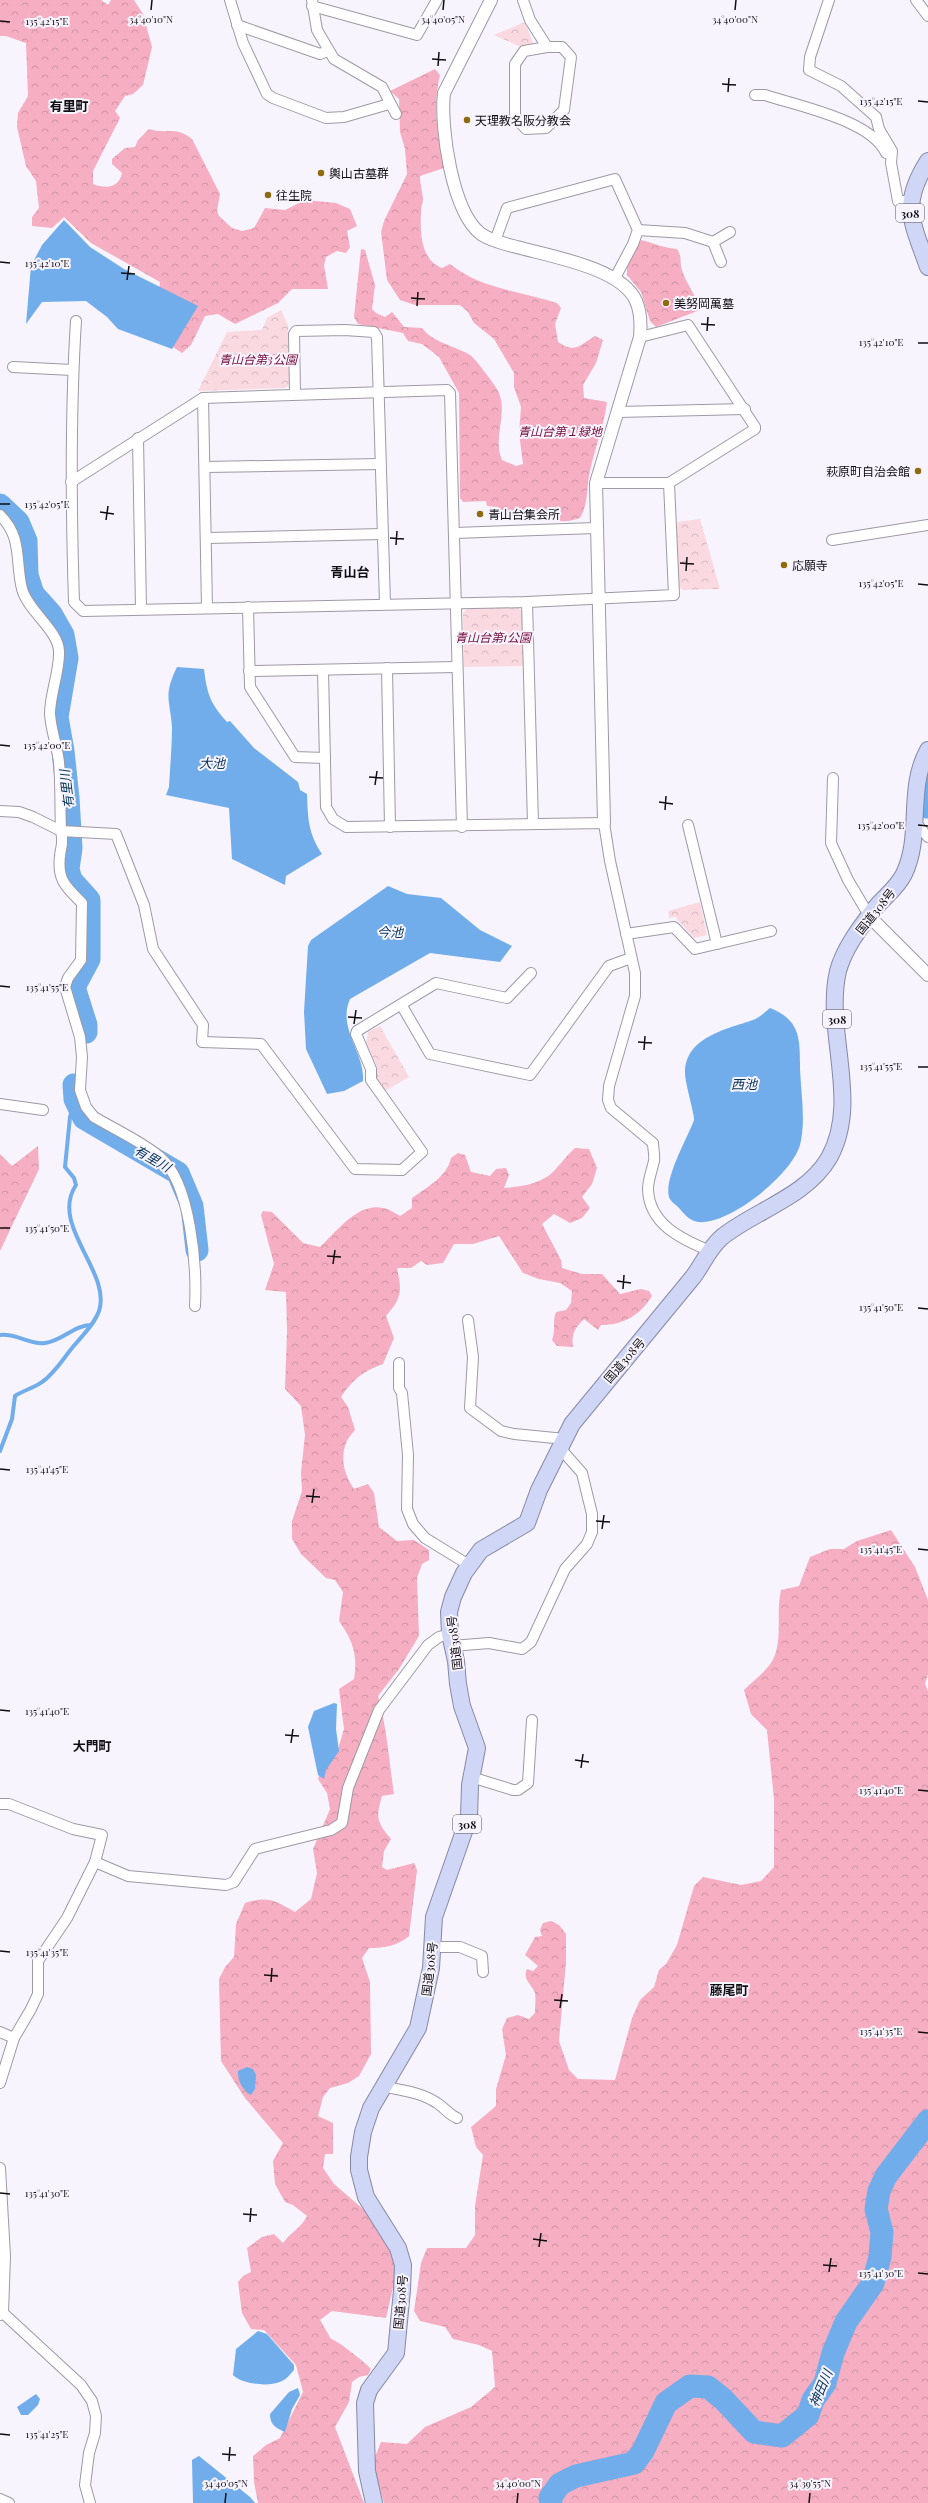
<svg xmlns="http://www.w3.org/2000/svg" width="928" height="2503" font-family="'Playfair Display','Noto Sans JP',serif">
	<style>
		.forest { fill: url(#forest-crowns) }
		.park { fill: url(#park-crowns) }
		.water { fill: #70adea }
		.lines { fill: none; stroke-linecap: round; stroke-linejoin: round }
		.stream { stroke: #70adea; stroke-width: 4 }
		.river { stroke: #70adea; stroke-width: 23 }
		.minor-casing { stroke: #9e99a5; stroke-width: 12 }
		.tertiary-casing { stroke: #9e99a5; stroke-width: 14 }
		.trunk-casing { stroke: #8589a5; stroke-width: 18 }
		.minor { stroke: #fff; stroke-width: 10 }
		.tertiary { stroke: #fff; stroke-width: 12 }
		.trunk { stroke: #d0d6f6; stroke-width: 16 }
		.ticks { fill: none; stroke: #100e12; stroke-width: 1.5 }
		.poi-dot { fill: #8f6b10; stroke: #f8f4fe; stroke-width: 1.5 }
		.labels { text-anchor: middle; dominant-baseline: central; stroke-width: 4; stroke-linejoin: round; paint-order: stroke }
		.shield { fill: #f8f4fe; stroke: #565359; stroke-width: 1 }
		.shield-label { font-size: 11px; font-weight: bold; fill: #100e12 }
		.poi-label { font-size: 12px; fill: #100e12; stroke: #f8f4fe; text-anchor: start }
		.park-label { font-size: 12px; font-style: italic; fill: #740c3b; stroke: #f8f4fe }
		.street-label { font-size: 12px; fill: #100e12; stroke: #f8f4fe }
		.neighbourhood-label { font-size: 13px; font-weight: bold; fill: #100e12; stroke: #f8f4fe }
		.water-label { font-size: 13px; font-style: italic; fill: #043359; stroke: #f8f4fe }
		.ticks-label { font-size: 10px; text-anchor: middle; fill: #100e12; stroke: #f8f4fe; stroke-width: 4; stroke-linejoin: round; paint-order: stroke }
	</style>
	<defs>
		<pattern id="forest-crowns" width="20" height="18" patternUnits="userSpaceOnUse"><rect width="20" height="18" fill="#f5aec2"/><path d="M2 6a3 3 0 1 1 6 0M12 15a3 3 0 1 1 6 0" fill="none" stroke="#d194a6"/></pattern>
		<pattern id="park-crowns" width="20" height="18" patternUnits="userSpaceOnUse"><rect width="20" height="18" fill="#fad9e1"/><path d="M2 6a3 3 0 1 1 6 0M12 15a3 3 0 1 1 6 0" fill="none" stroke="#d5b9c0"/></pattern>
	</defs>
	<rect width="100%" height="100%" fill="#f8f4fe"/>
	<g class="forest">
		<path d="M 0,0 L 101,0 L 108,5 L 111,0 L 134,0 L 143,14 L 152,47 L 143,85 L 133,94 L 125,96 L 115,111 L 120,118 L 93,171 L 93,184 C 106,189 119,188 122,173 L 112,164 L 112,159 L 125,148 L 135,147 L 138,140 L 149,129 C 166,135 175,125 192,139 L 220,194 L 217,211 L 219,216 L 232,228 L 242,231 L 254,228 L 265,208 L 285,210 L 305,200 L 336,203 L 350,209 L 357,226 L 347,231 L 350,247 L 346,253 L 337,251 L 326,257 L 324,265 L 328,289 L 292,289 L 278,303 L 235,324 L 218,314 L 205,316 L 191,345 L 182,353 L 173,347 L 159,292 L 160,282 L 91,243 L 64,217 L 52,228 L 32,226 L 32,217 L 39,208 L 36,181 L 26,166 L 17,127 L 18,113 L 28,96 L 26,43 L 6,36 L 0,36 Z"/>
		<path d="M 435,69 L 440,75 C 432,107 438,136 444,168 L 420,176 C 420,184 422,191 423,198 C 423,202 421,207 421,211 C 420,231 420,260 442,268 L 450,264 C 481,289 520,291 557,303 L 561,308 L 555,324 L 558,342 C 576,354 580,345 595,336 L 603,340 L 596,363 L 583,385 L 584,398 L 607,402 C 604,426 595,447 590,471 C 586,487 589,503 580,518 C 567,522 560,523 547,517 L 540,521 L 527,514 L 505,517 L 498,507 L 487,506 L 486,501 L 463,502 L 460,498 L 459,393 L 439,357 L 422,344 L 408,341 L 403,333 L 358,324 L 354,317 L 361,249 L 365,250 L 375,285 L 372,309 L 376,313 L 385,317 L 392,312 L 404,327 L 422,328 C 432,342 455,346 470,355 C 475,358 495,385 498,391 C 509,413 492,437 502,460 L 516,466 L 523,464 L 519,433 L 521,407 L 514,387 L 514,373 L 494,339 L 474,323 L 468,312 L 460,305 L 415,305 L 400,300 L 387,280 L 381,232 L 384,221 L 407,174 L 405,149 L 400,132 L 399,99 L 390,91 Z"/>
		<path d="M 641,240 C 654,243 663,248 677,249 C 683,259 679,260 682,270 C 686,284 697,296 700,310 L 656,327 L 650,321 L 641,292 L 627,275 L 627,266 Z"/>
		<polygon points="38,1146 39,1169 0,1251 0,1154 12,1166"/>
		<path d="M 575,1148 L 589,1149 L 597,1168 L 592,1184 L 582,1197 L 590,1208 L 582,1218 L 570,1223 L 554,1214 L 542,1224 L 561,1260 L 562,1268 L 582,1274 L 602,1274 L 620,1294 L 641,1289 L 649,1291 L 652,1296 C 640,1315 624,1325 601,1325 L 598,1330 L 584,1319 C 575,1328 571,1334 573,1347 L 557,1346 L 552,1340 C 556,1330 552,1321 556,1312 L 566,1310 L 571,1303 L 572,1291 L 560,1283 L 539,1279 L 523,1273 L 499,1236 L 473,1244 L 454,1244 L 443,1263 L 427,1265 L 421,1261 L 411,1268 L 397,1268 C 402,1291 402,1298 386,1316 L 394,1338 L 383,1364 C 363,1371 352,1380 341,1397 L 348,1407 L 355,1430 C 338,1447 341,1470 354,1489 L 368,1484 L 374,1493 L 379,1527 L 397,1541 L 414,1540 L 429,1550 L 429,1560 L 422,1564 L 417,1578 L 419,1636 L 399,1669 L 378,1696 C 387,1728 389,1761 394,1794 L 382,1796 C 376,1817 376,1822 391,1839 L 384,1851 L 382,1867 L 387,1870 L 414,1863 L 417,1870 L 409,1936 C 397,1946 385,1948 369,1948 L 362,1958 L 370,1982 L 371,2054 L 359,2076 L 348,2083 L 330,2088 L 323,2097 L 318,2116 L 333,2123 L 333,2154 L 325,2154 L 323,2168 L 334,2184 L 370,2215 L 397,2262 L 395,2279 L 386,2318 L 332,2311 L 320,2320 L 331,2339 C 337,2340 366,2363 371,2369 L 368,2375 L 359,2377 L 352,2382 L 349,2402 L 335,2427 L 364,2503 L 258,2503 L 254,2482 L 253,2456 L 266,2445 L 280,2438 L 303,2392 L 296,2365 L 264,2330 L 251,2329 L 242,2313 L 238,2282 L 243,2276 L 251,2272 L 247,2248 L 262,2237 L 274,2234 L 283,2243 C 290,2233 302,2227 307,2216 L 293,2205 L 285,2202 L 275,2184 L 273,2161 L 283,2143 L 245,2098 L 221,2061 L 219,1979 L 225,1967 L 234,1957 L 236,1924 L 245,1903 C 268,1896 274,1900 295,1912 L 311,1899 L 317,1873 L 313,1849 L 330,1809 L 327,1793 L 318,1779 L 327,1752 L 338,1749 L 344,1729 L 339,1689 L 354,1679 C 358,1655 353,1641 339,1621 L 343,1592 L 335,1580 L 326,1578 L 301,1554 L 292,1539 L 292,1521 L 302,1491 L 301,1472 L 305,1435 L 301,1406 L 285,1389 L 287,1332 L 286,1292 L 265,1290 L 274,1264 L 261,1215 L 263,1211 L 272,1212 L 303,1243 L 320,1247 C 336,1232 358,1202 383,1208 C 389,1209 395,1213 400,1216 L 412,1208 L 412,1198 C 427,1187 447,1177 451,1158 L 458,1153 L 465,1155 L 471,1172 L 490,1176 L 496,1169 L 506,1168 L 509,1175 L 504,1188 C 519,1187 540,1184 552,1173 C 560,1165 566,1156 575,1148 Z"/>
		<path d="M 891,1530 L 915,1567 L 928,1600 L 928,1674 L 925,1684 L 928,1691 L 928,2503 L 384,2503 L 372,2464 L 381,2442 L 407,2444 L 425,2427 L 471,2407 L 495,2387 L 492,2351 L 479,2345 L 453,2339 L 445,2327 L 420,2321 L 414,2311 L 421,2263 L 427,2248 L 466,2248 L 475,2235 L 475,2206 L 483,2155 L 476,2147 L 471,2127 L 496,2106 L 496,2089 L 506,2055 L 502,2029 L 507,2018 L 518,2015 L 529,2019 L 535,2013 C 535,2007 536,1999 535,1993 C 532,1984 522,1980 527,1969 L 533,1971 L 538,1966 L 525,1955 L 535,1937 L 542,1936 L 540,1930 L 543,1923 L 551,1921 L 559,1925 L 566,1934 L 566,1962 L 559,2041 L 569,2070 L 578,2079 L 615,2080 L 632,2018 L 640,2000 L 654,1987 L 659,1970 L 666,1964 L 677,1945 L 694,1886 L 703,1877 L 741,1885 L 761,1881 L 774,1867 L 774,1799 L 767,1730 L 751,1714 L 744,1690 C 754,1680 770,1669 775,1655 C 782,1635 776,1611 781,1590 L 799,1586 L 810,1557 L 830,1549 L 844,1549 L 857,1541 Z"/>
	</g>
	<g class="park">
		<polygon points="525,22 533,43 523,48 494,35"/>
		<polygon points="281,310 288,325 290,384 285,388 198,391 227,332 262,330 267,318"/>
		<polygon points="700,519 720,589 683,590 678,586 677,522"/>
		<polygon points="469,607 518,607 523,613 524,666 464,667 463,613"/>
		<polygon points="700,902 707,935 694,938 675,917 669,918 668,911"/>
		<polygon points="380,1026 409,1077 385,1091 377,1078 377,1067 366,1043 368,1032"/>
	</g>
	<g class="water">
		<polygon points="64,220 90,247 124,269 198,306 172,349 118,329 107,317 86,301 42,302 26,324 31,266 42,245"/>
		<path d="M 177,667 L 204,669 C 207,694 210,703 227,722 L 230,721 L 254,748 L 298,782 L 300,790 L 307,794 C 308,819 308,833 322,854 L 286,876 L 285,885 L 232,859 L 229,808 L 166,795 L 169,787 C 170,767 172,747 172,727 C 170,699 163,696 177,667 Z"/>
		<path d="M 388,886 L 407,894 L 441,898 L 480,930 L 512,946 L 500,962 L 430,953 L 350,999 C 337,1029 365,1052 363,1081 L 344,1091 L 327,1094 L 306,1049 L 304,1012 L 308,946 L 311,940 Z"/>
		<path d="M 770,1008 C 801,1020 800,1040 800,1069 C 801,1093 806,1122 800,1145 C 792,1174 730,1225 698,1222 C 690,1221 684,1214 679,1208 C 676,1205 670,1201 669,1197 C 664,1178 687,1139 694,1120 C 695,1116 685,1083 685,1073 C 685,1037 727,1029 753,1020 C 759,1018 765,1012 770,1008 Z"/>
		<polygon points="334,1703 337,1704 336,1729 339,1751 326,1770 324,1779 318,1775 308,1727 314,1711"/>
		<path d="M 247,2067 L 253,2069 L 256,2075 L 255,2089 L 251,2095 C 243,2091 237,2080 238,2071 Z"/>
		<path d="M 258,2331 L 267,2334 L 294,2365 L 294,2370 C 290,2374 287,2379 282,2381 C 271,2387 243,2385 233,2375 L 236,2349 Z"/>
		<path d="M 298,2388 L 300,2395 L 292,2409 L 285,2432 C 276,2428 270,2425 270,2414 L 289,2392 Z"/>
		<polygon points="36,2394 40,2399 38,2405 28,2415 21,2415 17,2407"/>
		<polygon points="199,2456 250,2497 255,2503 193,2503 192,2460"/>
	</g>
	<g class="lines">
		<g class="stream">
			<path d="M 0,1335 C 16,1333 30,1345 45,1343 C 62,1341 74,1325 91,1325"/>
			<path d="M 0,1451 L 12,1419 L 15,1396 C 24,1390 34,1388 42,1382 C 54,1374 63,1359 72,1348 C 81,1337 94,1325 99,1311 C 112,1272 49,1225 76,1185 L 74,1178 L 65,1167 L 70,1117 L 75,1099"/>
		</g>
		<g class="river">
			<polyline points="0,505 18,522 26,541 27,575 33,594 51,614 63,635 67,658 57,717 63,751 68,798 71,848 68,869 71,880 89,900 89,959 74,987 86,1025 86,1032"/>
			<polyline points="928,783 928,807"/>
			<polyline points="74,1085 75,1099 84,1118 178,1173 192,1206 197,1250"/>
			<polyline points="551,2503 550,2498 560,2484 576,2476 634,2463 643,2451 666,2403 690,2386 708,2387 723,2399 754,2432 782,2436 808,2415 813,2400 825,2383 833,2353 846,2322 873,2283 880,2257 882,2232 876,2209 879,2191 886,2176 928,2121"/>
		</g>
		<g class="minor-casing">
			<g id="minor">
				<polyline points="230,0 243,43 267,94 273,98 326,118 344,117 389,104"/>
				<polyline points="312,0 317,30 334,59 382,87 396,114"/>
				<polyline points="523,0 530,20 547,47"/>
				<polyline points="829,0 810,57 809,70 841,86 876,117 879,129 892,151 891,163 898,201 910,201"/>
				<polyline points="916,0 928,16"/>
				<polyline points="312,6 417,35 437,0"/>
				<polyline points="237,25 320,54 328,51"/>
				<polygon points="547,47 562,47 571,57 564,110 546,128 526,129 515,117 515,64 524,51"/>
				<path d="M 755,95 L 765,95 C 798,106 871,120 886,153"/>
				<polyline points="638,230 685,233 713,242 730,232"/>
				<polyline points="495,241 507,208 615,179 638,230 633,244 615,278"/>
				<polyline points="713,242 721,262"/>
				<path d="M 76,321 C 70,415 71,508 74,602 L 83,611 L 527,602 L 674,595 L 669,483 L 755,429 L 755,427 L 688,325 L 640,337"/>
				<polyline points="13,367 72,370"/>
				<polyline points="295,393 294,334 296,331 345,330 374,332 377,337 385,603"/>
				<polyline points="203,398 207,608"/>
				<polyline points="618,412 745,409"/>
				<polyline points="138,438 141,609"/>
				<polyline points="205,467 380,464"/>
				<polyline points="71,482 203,398 447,390 450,393 462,827"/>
				<polyline points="596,483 669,483"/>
				<path d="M 0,515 C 23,538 15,561 22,589 C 28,611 58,630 59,651 C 60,671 50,693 50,714 C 51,730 57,746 59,762 C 61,785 60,808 61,831 C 64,844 61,845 60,856 C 57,880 66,887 82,903 L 81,960 L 68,978 L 65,987 L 80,1037 L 82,1057 L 80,1090 L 86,1107 L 94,1117 C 116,1130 141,1141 160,1157 C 191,1183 197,1267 195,1306"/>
				<polyline points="455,533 596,528"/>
				<polyline points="207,538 382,534"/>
				<polyline points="832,540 928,525"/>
				<polyline points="527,602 533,824"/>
				<polyline points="248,607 250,687 295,757 325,758"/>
				<polyline points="387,668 390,827"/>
				<path d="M 323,670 L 326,807 L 333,819 L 346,827 L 604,823 L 610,861 L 635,973 L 635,996 L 609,1086 L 608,1100 L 611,1108 L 653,1143 C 653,1149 655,1155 654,1161 C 652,1170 648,1180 648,1189 C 649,1224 681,1239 710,1251"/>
				<polyline points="249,671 456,667"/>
				<polyline points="833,778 831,843 848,880 870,917"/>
				<polyline points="0,811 19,812 33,817 61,831 116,834 144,905 153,949 203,1025 202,1042 261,1044 355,1169 402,1170 422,1152 371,1080 371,1069 356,1034 357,1031 436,983 507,998 531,973"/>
				<polyline points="914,821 928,837"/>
				<polyline points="688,825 717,944"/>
				<polyline points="626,934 674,927 695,949 771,931"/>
				<polyline points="402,1006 430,1054 530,1075 609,966 631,958"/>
				<polyline points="0,1104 43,1110"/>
				<polyline points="468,1320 473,1357 470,1408 501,1431 514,1434 565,1439"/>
				<polyline points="399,1363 399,1388 402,1393 408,1455 407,1509 413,1524 425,1538 469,1565"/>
				<polyline points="452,1646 489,1643 522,1649 531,1642 565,1569 587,1544 592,1532 592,1514 582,1473 560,1448"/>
				<polyline points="471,1777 513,1790 518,1790 528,1783 532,1720"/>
				<polyline points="0,1804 9,1804 73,1829 102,1835 95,1862 67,1918 38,1961 38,1994 31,2009 14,2038 0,2083"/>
				<polyline points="95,1862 128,1876 226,1885 234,1882 255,1849 331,1830 342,1823 348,1788 379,1710 428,1645 439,1637 450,1634"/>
				<polyline points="433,1947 460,1947 482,1956 483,1972"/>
				<polyline points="0,2032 14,2038"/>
				<path d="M 382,2086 C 400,2090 421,2092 437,2103 C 445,2108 448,2114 457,2118"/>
				<polyline points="0,2168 5,2256 3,2313 0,2315"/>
				<polyline points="3,2313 81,2385 92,2401 96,2416 95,2433 89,2453 85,2485 90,2503"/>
				<polyline points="0,2499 9,2503"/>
			</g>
		</g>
		<g class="tertiary-casing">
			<g id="tertiary">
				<path d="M 491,0 L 444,93 C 440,127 452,212 481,234 C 491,241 505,244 517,247 C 549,256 622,268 636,301 C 641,312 641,325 640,337 L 596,483 L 604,823"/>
				<polyline points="870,917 928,975"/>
			</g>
		</g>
		<g class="trunk-casing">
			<g id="trunk">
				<path d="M 928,161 C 900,205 912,222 928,267"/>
				<path d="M 374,2503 L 367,2471 L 365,2403 L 369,2390 L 396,2353 L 402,2290 L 403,2265 L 398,2248 L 366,2197 L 359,2170 L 359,2157 L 363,2132 L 371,2108 L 418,2028 L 431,1968 L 434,1917 L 469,1817 L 470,1785 L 477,1748 L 462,1706 L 458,1684 L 456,1661 L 450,1634 L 449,1612 L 453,1597 L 464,1573 L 481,1550 L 527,1523 L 539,1490 L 572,1424 L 693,1277 C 703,1264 709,1248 722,1237 C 756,1210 806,1197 829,1158 C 861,1101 824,1032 838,971 C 844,949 859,929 872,912 C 882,898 896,890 904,874 C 923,834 906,790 928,750"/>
			</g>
		</g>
		<use href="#minor" class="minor"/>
		<use href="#tertiary" class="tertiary"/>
		<use href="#trunk" class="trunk"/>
	</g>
	<path class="ticks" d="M 151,10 L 152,0M 443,10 L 444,0M 735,10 L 736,0M 0,21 L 10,22M 432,59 L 446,60M 438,66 L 439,52M 722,84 L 736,85M 728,92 L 729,78M 918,101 L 928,102M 0,262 L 10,263M 121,273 L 135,274M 127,280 L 129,266M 411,298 L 425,299M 417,306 L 418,292M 701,324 L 715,325M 707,331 L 708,317M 918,343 L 928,343M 0,504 L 10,504M 100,512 L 114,514M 106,520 L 108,506M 390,538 L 404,539M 396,545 L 397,531M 680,563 L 694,564M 686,571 L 687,557M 918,584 L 928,585M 0,745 L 10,746M 369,777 L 383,778M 375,785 L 377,771M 659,802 L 673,804M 665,810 L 666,796M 918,825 L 928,826M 0,986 L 10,987M 348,1017 L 362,1018M 354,1024 L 356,1010M 638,1042 L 652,1043M 644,1050 L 645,1036M 918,1067 L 928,1067M 0,1228 L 10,1228M 327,1256 L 341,1257M 333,1264 L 335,1250M 617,1281 L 631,1283M 623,1289 L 624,1275M 918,1308 L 928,1309M 0,1469 L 10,1470M 306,1496 L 320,1497M 312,1503 L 314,1489M 596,1521 L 610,1522M 602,1529 L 604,1515M 918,1549 L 928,1550M 0,1710 L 10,1711M 285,1735 L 299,1736M 291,1743 L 293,1729M 575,1760 L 589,1762M 581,1768 L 583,1754M 918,1790 L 928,1791M 0,1951 L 10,1952M 264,1975 L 278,1976M 271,1982 L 272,1968M 554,2000 L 568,2001M 560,2008 L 562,1994M 918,2032 L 928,2033M 0,2193 L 10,2194M 243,2214 L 257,2215M 250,2222 L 251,2208M 533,2239 L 547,2241M 539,2247 L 541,2233M 823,2265 L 837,2266M 829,2272 L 831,2258M 918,2273 L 928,2274M 0,2434 L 10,2435M 222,2454 L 236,2455M 229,2461 L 230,2447M 225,2503 L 226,2493M 517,2503 L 518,2493M 809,2503 L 810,2493"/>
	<g class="poi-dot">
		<circle cx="467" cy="120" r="4"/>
		<circle cx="321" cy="173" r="4"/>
		<circle cx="268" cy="195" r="4"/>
		<circle cx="666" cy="303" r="4"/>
		<circle cx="918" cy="471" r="4"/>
		<circle cx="480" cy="514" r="4"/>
		<circle cx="784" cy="565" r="4"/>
	</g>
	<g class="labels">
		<g class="shield">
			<rect x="896" y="204" width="28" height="18" rx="3"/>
			<rect x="823" y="1010" width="28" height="18" rx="3"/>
			<rect x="453" y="1815" width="28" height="18" rx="3"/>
		</g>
		<g class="shield-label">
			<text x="910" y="213">308</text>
			<text x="837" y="1019">308</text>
			<text x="467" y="1824">308</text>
		</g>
		<g class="poi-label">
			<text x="475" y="120">天理教名阪分教会</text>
			<text x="329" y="173">輿山古墓群</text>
			<text x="276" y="195">往生院</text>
			<text x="674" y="303">美努岡萬墓</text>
			<text x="910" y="471" text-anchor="end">萩原町自治会館</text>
			<text x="488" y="514">青山台集会所</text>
			<text x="792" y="565">応願寺</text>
		</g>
		<g class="park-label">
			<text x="258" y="359">青山台第3公園</text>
			<text x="560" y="431">青山台第１緑地</text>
			<text x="493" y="637">青山台第1公園</text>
		</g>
		<g class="street-label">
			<text transform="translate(875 911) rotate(-51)">国道308号</text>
			<text transform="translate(624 1360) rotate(-49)">国道308号</text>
			<text transform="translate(454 1643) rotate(-97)">国道308号</text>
			<text transform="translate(429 1969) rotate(-83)">国道308号</text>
			<text transform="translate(400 2302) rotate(-85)">国道308号</text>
		</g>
		<g class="neighbourhood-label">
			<text x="69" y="105">有里町</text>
			<text x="350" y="571">青山台</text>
			<text x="92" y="1745">大門町</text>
			<text x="729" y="1989">藤尾町</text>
		</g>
		<g class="water-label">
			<text x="212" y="762">大池</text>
			<text transform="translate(66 789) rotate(-97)">有里川</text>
			<text x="390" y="931">今池</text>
			<text x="744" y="1083">西池</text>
			<text transform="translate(153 1158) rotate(30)">有里川</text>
			<text transform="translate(820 2388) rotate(-67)">神田川</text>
		</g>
	</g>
	<g class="ticks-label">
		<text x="151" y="23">34°40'10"N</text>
		<text x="443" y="23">34°40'05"N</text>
		<text x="735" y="23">34°40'00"N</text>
		<text x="47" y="25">135°42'15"E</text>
		<text x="881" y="105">135°42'15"E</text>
		<text x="47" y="267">135°42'10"E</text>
		<text x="881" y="346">135°42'10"E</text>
		<text x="47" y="508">135°42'05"E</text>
		<text x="881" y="587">135°42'05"E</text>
		<text x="47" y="749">135°42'00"E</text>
		<text x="881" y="829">135°42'00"E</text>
		<text x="47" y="991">135°41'55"E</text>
		<text x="881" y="1070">135°41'55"E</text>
		<text x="47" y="1232">135°41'50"E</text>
		<text x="881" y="1311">135°41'50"E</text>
		<text x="47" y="1473">135°41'45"E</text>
		<text x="881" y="1553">135°41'45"E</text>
		<text x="47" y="1715">135°41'40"E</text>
		<text x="881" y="1794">135°41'40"E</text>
		<text x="47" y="1956">135°41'35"E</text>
		<text x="881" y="2035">135°41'35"E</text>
		<text x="47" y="2197">135°41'30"E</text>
		<text x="881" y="2277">135°41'30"E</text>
		<text x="47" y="2438">135°41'25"E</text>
		<text x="226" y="2487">34°40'05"N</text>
		<text x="518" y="2487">34°40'00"N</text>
		<text x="810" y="2487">34°39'55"N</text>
	</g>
</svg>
